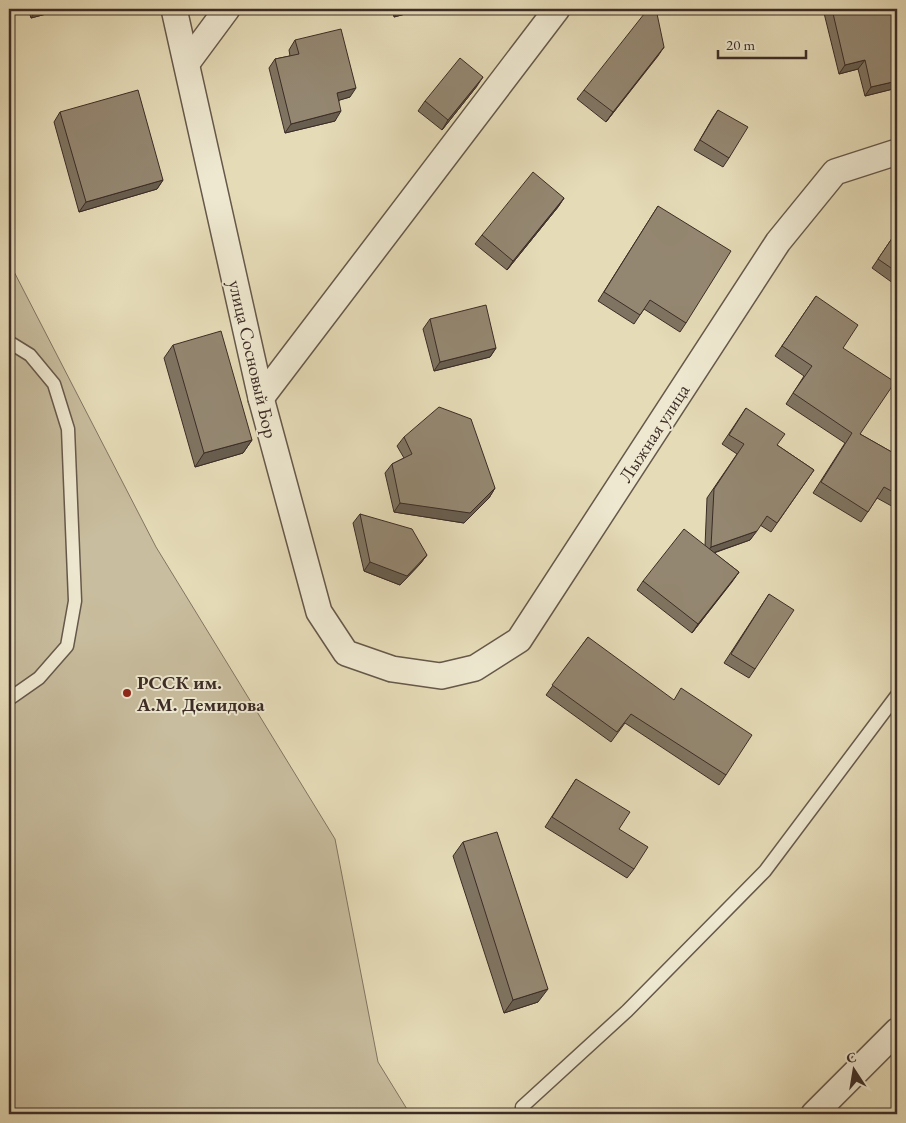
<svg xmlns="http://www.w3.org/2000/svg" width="906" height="1123" font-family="'EB Garamond',serif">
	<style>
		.park { fill: #c8bd9e; stroke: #827462 }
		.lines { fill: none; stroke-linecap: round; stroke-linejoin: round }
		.service-casing { stroke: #66584a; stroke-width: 15 }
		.minor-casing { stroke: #66584a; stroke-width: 28 }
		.service { stroke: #eee8d0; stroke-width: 12 }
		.minor { stroke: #eee8d0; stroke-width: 25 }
		.wall { fill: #7f7461; stroke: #3c2c26 }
		.shaded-wall { fill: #685e4f; stroke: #3c2c26 }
		.building { fill: #948771; stroke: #3c2c26 }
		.poi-dot { fill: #8f2418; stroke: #eee8d0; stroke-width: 2 }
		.labels { text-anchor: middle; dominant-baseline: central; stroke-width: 4; stroke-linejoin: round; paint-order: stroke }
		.street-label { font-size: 19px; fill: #3c2c26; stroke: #eee8d0 }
		.poi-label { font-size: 19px; font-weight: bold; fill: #3c2c26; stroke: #eee8d0; text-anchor: start }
	</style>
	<rect width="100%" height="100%" fill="#e5dbb7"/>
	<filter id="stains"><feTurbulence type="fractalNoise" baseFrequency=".004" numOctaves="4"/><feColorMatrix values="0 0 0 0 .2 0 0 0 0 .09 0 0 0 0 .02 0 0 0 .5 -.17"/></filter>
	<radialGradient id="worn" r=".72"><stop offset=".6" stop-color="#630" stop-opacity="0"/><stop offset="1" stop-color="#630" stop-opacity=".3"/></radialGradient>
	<polygon class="park" points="9,262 156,547 335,839 378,1062 410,1114 9,1114"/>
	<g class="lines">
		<g class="service-casing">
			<g id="service">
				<polyline points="9,342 30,355 54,384 68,429 75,601 67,646 39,678 9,699"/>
				<polyline points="522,1114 522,1107 627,1011 765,871 897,695"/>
			</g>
		</g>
		<g class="minor-casing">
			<g id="minor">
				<polyline points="174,9 261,398 319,612 346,653 392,669 441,676 475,668 519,640 778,242 835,172 897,152"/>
				<polyline points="187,63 227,9"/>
				<polyline points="261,398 557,9"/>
				<polyline points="814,1114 897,1031"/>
			</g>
		</g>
		<use href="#service" class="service"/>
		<use href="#minor" class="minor"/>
	</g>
	<g class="wall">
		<polygon points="28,9 65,9 31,18"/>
		<polygon points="392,9 424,9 394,17"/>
		<polygon points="823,9 897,9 897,88 865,96 858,69 839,74"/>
		<polygon points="295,40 350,97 339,100 335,121 285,133 269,68 275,59 290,56 289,50"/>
		<polygon points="664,47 606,122 577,99 584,90"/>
		<polygon points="477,86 442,130 418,111 425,101"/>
		<polygon points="718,110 729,158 723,167 694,150 712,119"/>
		<polygon points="60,112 163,180 157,189 79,212 54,122"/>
		<polygon points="564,198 558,207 507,270 475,244 482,235"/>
		<polygon points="658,206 686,323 680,332 644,309 634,324 598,301"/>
		<polygon points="897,231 897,286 872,268"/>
		<polygon points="816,296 843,348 860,434 897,455 897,509 877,498 861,522 813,493 845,443 786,404 804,376 775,356"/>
		<polygon points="430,319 496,348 490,357 434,371 423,329"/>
		<polygon points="173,345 252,440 243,453 195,467 164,358"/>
		<polygon points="746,408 777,445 814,470 771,532 760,525 750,540 714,553 739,572 692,633 637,590 643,581 705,546 707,498 737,454 722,444"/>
		<polygon points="404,437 495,488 489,498 464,523 394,512 385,473 392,464 404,458 397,446"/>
		<polygon points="360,514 427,555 420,564 400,585 364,571 353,523"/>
		<polygon points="769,594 755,669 749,678 724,663"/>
		<polygon points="588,637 726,775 719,785 625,723 611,742 546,695"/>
		<polygon points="576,779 634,869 627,878 545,827"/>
		<polygon points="463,842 538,1002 504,1013 453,856"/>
	</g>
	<g class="shaded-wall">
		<polygon points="37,9 65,9 31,18"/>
		<polygon points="400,9 424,9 394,17"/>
		<polygon points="664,47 658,56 606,122 613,112"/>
		<polygon points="865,60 858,69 839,74 845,65"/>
		<polygon points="483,77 477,86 442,130 448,120"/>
		<polygon points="897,81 897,88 865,96 871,87"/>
		<polygon points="356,88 350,97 330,103 337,93"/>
		<polygon points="341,111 335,121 285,133 291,124"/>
		<polygon points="163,180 157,189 79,212 86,202"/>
		<polygon points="564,198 558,207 507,270 513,261"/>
		<polygon points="496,348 490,357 434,371 440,362"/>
		<polygon points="252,440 243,453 195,467 204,453"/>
		<polygon points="495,488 489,498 464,523 394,512 400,503"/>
		<polygon points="757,531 750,540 704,556 711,547"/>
		<polygon points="427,555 420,564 400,585 364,571 370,562"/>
		<polygon points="739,572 732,582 692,633 698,624"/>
		<polygon points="548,989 538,1002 504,1013 513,1000"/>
	</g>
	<g class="building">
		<polygon points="648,9 656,9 664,47 613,112 584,90"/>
		<polygon points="832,9 897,9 897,81 871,87 865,60 845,65"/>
		<polygon points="341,29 356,88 337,93 341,111 291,124 275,59 299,54 295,40"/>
		<polygon points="460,58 483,77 448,120 425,101"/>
		<polygon points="138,90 163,180 86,202 60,112"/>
		<polygon points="718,110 748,127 729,158 700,140"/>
		<polygon points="533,172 564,198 513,261 482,235"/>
		<polygon points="658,206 731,251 686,323 650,300 640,315 604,292"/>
		<polygon points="897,231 897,272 878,259"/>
		<polygon points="816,296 858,325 843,348 895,382 860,434 897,455 897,494 884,487 868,512 821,482 852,433 793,393 812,366 782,346"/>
		<polygon points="486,305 496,348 440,362 430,319"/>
		<polygon points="221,331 252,440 204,453 173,345"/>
		<polygon points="439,407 471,419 495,488 470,513 400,503 392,464 412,454 404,437"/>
		<polygon points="746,408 785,434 777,445 814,470 777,523 767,516 757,531 711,547 714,489 744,444 729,435"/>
		<polygon points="360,514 412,529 427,555 407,576 370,562"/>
		<polygon points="684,529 739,572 698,624 643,581"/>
		<polygon points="769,594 794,610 755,669 731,654"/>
		<polygon points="588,637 674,700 681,688 752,735 726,775 631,714 617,732 552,685"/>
		<polygon points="576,779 630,812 619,829 648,847 634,869 552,817"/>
		<polygon points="497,832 548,989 513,1000 463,842"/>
	</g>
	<circle class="poi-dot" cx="127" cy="693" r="5"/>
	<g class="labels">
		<g class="street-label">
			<text transform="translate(253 359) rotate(77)">улица Сосновый Бор</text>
			<text transform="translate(654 433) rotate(-57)">Лыжная улица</text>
		</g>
		<g class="poi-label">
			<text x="137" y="682">РССК им.<tspan x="137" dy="22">А.М. Демидова</tspan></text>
		</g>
	</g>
	<rect width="906" height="1123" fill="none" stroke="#e5dbb7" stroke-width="30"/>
	<rect x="10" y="10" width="886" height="1103" fill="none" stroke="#3c2c26" stroke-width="2.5"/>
	<rect x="15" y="15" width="876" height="1093" fill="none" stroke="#3c2c26"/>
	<g transform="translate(854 1070) rotate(348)" stroke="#eee8d0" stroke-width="4" paint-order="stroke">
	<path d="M0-4L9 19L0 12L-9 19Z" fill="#3c2c26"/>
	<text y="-8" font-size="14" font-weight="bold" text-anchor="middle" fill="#3c2c26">С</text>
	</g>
	<path d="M718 50v8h88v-8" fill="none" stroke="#3c2c26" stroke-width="2.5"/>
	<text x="726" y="50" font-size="15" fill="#3c2c26" stroke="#eee8d0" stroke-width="4" paint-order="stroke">20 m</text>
	<rect width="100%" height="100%" filter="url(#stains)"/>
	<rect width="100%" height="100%" fill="url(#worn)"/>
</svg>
